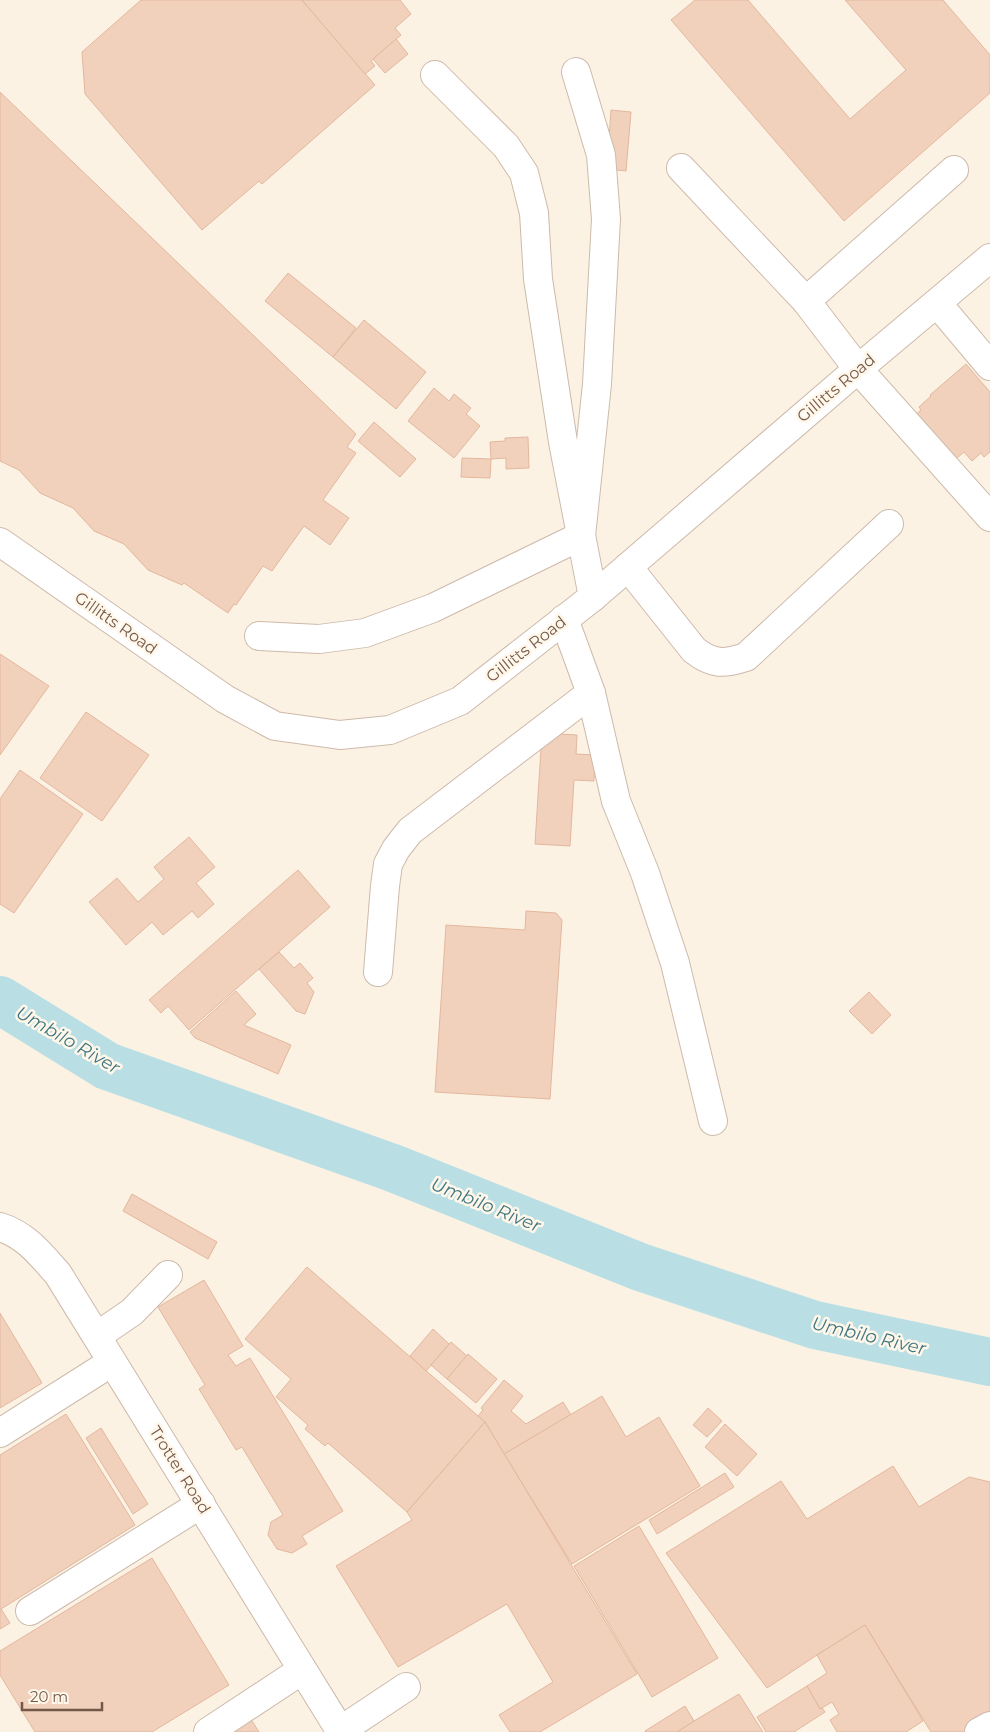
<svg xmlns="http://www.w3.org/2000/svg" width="990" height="1732" font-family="Montserrat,sans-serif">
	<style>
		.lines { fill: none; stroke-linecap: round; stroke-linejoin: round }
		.river { stroke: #b9dfe5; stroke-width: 48 }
		.building { fill: #f1d1bc; stroke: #e3b79d }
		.minor-casing { stroke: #cdbaab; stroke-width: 30 }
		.minor { stroke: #fff; stroke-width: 28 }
		.labels { text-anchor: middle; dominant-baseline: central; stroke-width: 5; stroke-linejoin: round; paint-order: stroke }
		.street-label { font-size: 16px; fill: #74594a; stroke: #fff7ea }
		.water-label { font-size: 18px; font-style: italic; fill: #417680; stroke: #fff7ea }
	</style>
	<rect width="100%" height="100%" fill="#fcf2e4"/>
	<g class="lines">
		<polyline class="river" points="0,1000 107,1066 393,1168 640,1267 815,1325 990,1362"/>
	</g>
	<g class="building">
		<polygon points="141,0 302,0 375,85 262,184 259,181 202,230 85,94 82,52"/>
		<polygon points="302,0 400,0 411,14 395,28 401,35 371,61 375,66 365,74"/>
		<polygon points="695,0 748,0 850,119 906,70 845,0 943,0 990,55 990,93 844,221 671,20"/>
		<polygon points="396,39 408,54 385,73 373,59"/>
		<polygon points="0,92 356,434 347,447 356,453 323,500 349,518 330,545 304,526 272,571 263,566 236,605 234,604 228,613 184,583 182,585 148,570 124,544 94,531 73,508 40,493 19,470 0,461"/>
		<polygon points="611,110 631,112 626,171 607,169"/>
		<polygon points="288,273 356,328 333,357 265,301"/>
		<polygon points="364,320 426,372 396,409 333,357"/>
		<polygon points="966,364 990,392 990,452 984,457 981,453 972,461 964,452 950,464 914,416 921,410 919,407 931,396 930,395"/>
		<polygon points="434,388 449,401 454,394 471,408 466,414 480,426 454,458 408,421"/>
		<polygon points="374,422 416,459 400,477 358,441"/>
		<polygon points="528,437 529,468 506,469 506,458 491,459 490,442 505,441 505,438"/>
		<polygon points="462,458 491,459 490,478 461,477"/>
		<polygon points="0,654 49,686 0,755"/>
		<polygon points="86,712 149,755 102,821 40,778"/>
		<polygon points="542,733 577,735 576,754 595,755 594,781 574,780 570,846 535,844"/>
		<polygon points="20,770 83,814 14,913 0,904 0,799"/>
		<polygon points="189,837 215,867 196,883 214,904 198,918 192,911 163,935 152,922 126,945 89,902 117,878 138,902 164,879 154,867"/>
		<polygon points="298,870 330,907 189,1030 168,1006 161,1013 149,1000"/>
		<polygon points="526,911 556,913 562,920 550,1099 435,1092 446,925 525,930"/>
		<polygon points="279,952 294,968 300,963 313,978 307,983 314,992 305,1014 296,1011 259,969"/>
		<polygon points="236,991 256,1014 244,1025 291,1045 278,1074 195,1038 190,1032"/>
		<polygon points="869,992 891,1015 872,1034 849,1011"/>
		<polygon points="132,1194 217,1242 208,1259 123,1211"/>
		<polygon points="307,1267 485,1422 407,1512 328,1443 325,1446 305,1429 308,1425 276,1397 291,1379 245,1339"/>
		<polygon points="204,1280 243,1346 228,1355 236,1366 250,1358 343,1511 302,1536 307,1544 292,1553 277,1549 268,1535 271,1522 283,1515 242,1447 236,1450 199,1389 205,1385 158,1307"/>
		<polygon points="0,1313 42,1383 0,1408"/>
		<polygon points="433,1329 449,1344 426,1371 410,1356"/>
		<polygon points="451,1342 467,1356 447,1379 431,1365"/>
		<polygon points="468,1354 497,1379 476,1403 447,1379"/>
		<polygon points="504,1380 523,1396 511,1411 526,1424 563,1402 571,1415 504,1454 485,1422 478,1416 483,1410 481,1408"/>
		<polygon points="602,1396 626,1437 659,1417 700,1486 572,1564 504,1454"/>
		<polygon points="708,1408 722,1421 707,1437 693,1425"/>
		<polygon points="66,1414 135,1525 1,1609 10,1623 0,1629 0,1455"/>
		<polygon points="485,1422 637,1674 540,1732 510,1732 499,1715 553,1682 507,1604 398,1667 336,1566 412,1520 407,1512"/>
		<polygon points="725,1424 757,1454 737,1476 705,1447"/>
		<polygon points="101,1428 148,1504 133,1514 86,1438"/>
		<polygon points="893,1466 919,1507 969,1477 990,1482 990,1719 969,1732 931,1732 865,1625 817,1655 767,1688 666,1553 781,1481 807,1519"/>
		<polygon points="725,1473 734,1487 657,1534 649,1520"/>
		<polygon points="639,1526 718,1658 652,1697 574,1566"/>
		<polygon points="152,1558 229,1685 152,1732 35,1732 0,1675 0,1651"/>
		<polygon points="865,1625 923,1721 906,1732 837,1732 830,1720 839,1714 832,1702 820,1709 807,1686 827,1673 817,1655"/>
		<polygon points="807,1686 820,1709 822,1708 825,1712 794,1732 766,1732 757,1717"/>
		<polygon points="739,1694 763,1732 677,1732 694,1721"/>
		<polygon points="685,1706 694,1721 677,1732 645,1732 645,1731"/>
		<polygon points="247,1713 259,1732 216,1732"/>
	</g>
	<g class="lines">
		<g class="minor-casing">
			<g id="minor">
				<polyline points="435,75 506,146 524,173 534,213 538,279 563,442 593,597"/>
				<polyline points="681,168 806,301 858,369 990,517"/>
				<polyline points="806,301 954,170"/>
				<polyline points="937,303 990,366"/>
				<polyline points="0,542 225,699 275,726 340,735 390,730 460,701 593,597 858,369 990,258"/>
				<path d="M 628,567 L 694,650 C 713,665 724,664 746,657 L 889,524"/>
				<polyline points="564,619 591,693 616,801 645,873 675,963 713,1121"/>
				<polyline points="259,636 319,639 365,633 433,608 581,536 597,384 606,219 601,155 576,72"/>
				<polyline points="378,972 385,886 388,864 396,849 410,831 591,693"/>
				<path d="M 0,1227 C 26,1235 41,1255 58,1274 L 341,1732"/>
				<polyline points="97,1336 132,1312 168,1275"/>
				<polyline points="0,1433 112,1362"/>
				<polyline points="30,1611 201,1504"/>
				<polyline points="340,1731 406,1687"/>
				<polyline points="208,1732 302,1670"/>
				<polyline points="979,1732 990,1726"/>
			</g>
		</g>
		<use href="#minor" class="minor"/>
	</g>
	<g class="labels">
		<g class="street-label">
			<text transform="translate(836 388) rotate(-40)">Gillitts Road</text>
			<text transform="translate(116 623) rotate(35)">Gillitts Road</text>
			<text transform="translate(526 649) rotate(-38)">Gillitts Road</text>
			<text transform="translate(180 1470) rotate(58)">Trotter Road</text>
		</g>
		<g class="water-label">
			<text transform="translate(68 1040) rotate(30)">Umbilo River</text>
			<text transform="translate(486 1205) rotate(22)">Umbilo River</text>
			<text transform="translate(869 1336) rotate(13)">Umbilo River</text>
		</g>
	</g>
	<path d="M22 1702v8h80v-8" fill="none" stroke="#74594a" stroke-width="2.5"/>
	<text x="30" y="1702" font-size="15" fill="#74594a" stroke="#fff7ea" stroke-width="4" paint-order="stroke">20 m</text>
</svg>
